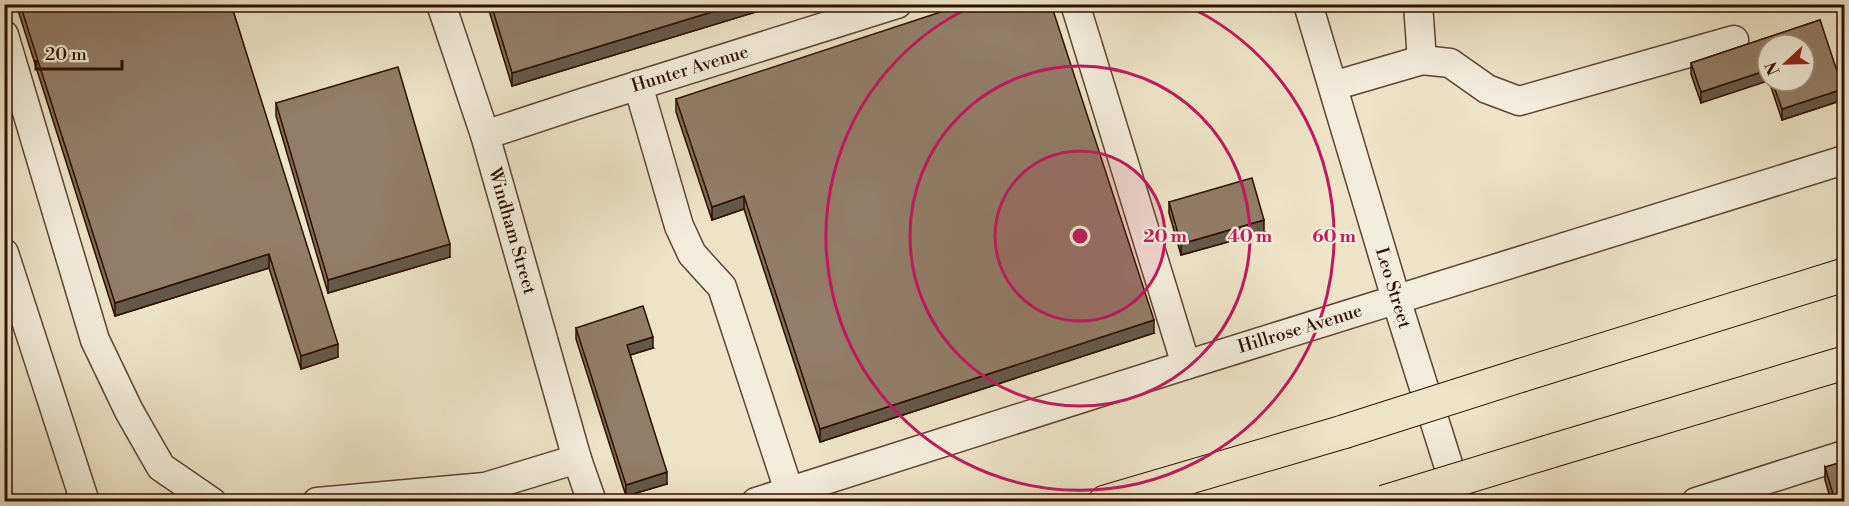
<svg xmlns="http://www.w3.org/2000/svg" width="1849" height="506" font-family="'Libre Bodoni',serif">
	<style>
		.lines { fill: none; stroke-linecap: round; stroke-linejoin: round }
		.minor-casing { stroke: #5e4432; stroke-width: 31 }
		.highway-casing { stroke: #2f0f01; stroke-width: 35 }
		.minor { stroke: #f3eddb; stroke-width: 28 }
		.highway { stroke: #ede3c7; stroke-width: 33 }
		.highway-bridge-casing { stroke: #2f0f01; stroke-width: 35; stroke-linecap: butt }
		.highway-bridge { stroke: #ede3c7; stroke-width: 33 }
		.wall { fill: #7e6c59; stroke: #2f0f01; stroke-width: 1.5 }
		.shaded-wall { fill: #665849; stroke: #2f0f01; stroke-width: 1.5 }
		.building { fill: #927d68; stroke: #2f0f01; stroke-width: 1.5 }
		.ring { fill: none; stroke: #c2185b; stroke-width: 3 }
		.labels { text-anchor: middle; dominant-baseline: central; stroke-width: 5; stroke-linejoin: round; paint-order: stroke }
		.street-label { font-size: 18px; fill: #2f0f01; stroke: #f3eddb }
		.centre { fill: #c2185b; stroke: #f3eddb; stroke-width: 3 }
		.ring-label { font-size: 18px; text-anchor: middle; font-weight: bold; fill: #c2185b; stroke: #f3eddb; stroke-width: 5; stroke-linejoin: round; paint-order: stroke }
	</style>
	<rect width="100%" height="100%" fill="#ede3c7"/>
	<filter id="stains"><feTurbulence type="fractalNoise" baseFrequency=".00333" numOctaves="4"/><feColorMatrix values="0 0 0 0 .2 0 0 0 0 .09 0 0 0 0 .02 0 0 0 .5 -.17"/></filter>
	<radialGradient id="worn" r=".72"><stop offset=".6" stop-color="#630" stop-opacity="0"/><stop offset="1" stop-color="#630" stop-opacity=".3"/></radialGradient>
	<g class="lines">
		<g class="minor-casing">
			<g id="minor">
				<polyline points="441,4 485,135 577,459 592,502"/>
				<polyline points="1075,4 1186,365"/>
				<polyline points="1308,4 1396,299 1460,502"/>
				<polyline points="1418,4 1422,60"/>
				<polyline points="4,35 95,340 129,411 161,467 212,502"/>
				<polyline points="638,85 679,226 692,254 722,287 789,491"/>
				<polyline points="1333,86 1422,60 1450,63 1487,89 1519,101 1734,40"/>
				<polyline points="485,135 582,103 897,4"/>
				<polyline points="4,253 85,502"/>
				<polyline points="317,502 485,487 577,459"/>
				<polyline points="756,502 1186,365 1844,160"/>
				<polyline points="1696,502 1844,455"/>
			</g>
		</g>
		<g class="highway-casing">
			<g id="highway">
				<polyline points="1522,375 1844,275"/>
				<polyline points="1548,452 1844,363"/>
				<polyline points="1105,502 1343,432"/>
			</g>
		</g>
		<use href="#minor" class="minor"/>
		<use href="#highway" class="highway"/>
		<g class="highway-bridge-casing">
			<g id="highway-bridge">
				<polyline points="1343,432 1522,375"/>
				<polyline points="1384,502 1548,452"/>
			</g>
		</g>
		<use href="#highway-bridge" class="highway-bridge"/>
	</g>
	<g class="wall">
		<polygon points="16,4 231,4 338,357 301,369 269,268 115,316"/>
		<polygon points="487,4 782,4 512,86"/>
		<polygon points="1820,20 1843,100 1782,120 1769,81 1804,81 1804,45 1701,103 1691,74 1691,63"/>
		<polygon points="1845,50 1845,66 1843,59 1843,51"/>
		<polygon points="676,99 1154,333 820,442 744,209 712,220 676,112"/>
		<polygon points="276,103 450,257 328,293 276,116"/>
		<polygon points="1169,202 1264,232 1181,255 1169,213"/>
		<polygon points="576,328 653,348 630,355 667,484 626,496 576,339"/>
		<polygon points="1825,467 1845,501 1831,501 1825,480"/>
	</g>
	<g class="shaded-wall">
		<polygon points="738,4 782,4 512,86 512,73"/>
		<polygon points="1768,70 1768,81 1701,103 1701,92"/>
		<polygon points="1843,89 1843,100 1782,120 1782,109"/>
		<polygon points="744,196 744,209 712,220 712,207"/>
		<polygon points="1264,220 1264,232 1181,255 1181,244"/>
		<polygon points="450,244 450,257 328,293 328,280"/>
		<polygon points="269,254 269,268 115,316 115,303"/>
		<polygon points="1154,320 1154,333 820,442 820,429"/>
		<polygon points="653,337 653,348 627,356 627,345"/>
		<polygon points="338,344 338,357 301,369 301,356"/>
		<polygon points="667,472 667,484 626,496 626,485"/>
	</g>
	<g class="building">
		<polygon points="20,4 231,4 338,344 301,356 269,254 115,303"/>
		<polygon points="491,4 738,4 512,73"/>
		<polygon points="965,4 1051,4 1154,320 820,429 744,196 712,207 676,99"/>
		<polygon points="1820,20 1843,89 1782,109 1772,81 1804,81 1804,45 1768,45 1768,70 1701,92 1691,63"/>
		<polygon points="398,67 450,244 328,280 276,103"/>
		<polygon points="1252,178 1264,220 1181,244 1169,202"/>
		<polygon points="643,306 653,337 627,345 667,472 626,485 576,328"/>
		<polygon points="1845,461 1845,501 1835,501 1825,467"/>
	</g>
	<circle cx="1080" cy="236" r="85" fill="#c2185b" fill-opacity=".12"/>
	<g class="ring">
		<circle cx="1080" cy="236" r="85"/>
		<circle cx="1080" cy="236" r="170"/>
		<path d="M1185 5A254 254 0 1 1 975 5"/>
	</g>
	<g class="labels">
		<g class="street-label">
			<text transform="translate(690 69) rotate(-17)">Hunter Avenue</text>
			<text transform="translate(512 231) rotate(74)">Windham Street</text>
			<text transform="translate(1393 288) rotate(73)">Leo Street</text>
			<text transform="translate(1300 329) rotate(-17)">Hillrose Avenue</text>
		</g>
	</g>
	<circle cx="1080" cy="236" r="9" class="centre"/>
	<g class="ring-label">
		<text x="1165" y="242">20 m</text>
		<text x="1250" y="242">40 m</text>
		<text x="1334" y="242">60 m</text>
	</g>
	<rect width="1849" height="506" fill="none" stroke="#ede3c7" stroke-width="24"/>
	<rect x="6" y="6" width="1837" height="494" fill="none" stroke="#2f0f01" stroke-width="3"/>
	<rect x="12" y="12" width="1825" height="482" fill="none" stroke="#2f0f01" stroke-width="1.5"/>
	<g transform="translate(1786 63) rotate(248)"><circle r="28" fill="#f3eddb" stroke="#a59484" stroke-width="1.5"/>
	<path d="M0-4.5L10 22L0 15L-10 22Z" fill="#8f2418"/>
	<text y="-9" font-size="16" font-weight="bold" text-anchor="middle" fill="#2f0f01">N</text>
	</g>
	<path d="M36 60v9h86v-9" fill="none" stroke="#2f0f01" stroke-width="3"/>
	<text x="45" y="60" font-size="18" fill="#2f0f01" stroke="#f3eddb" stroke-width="4.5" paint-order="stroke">20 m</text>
	<rect width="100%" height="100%" filter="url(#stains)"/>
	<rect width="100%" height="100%" fill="url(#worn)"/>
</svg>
